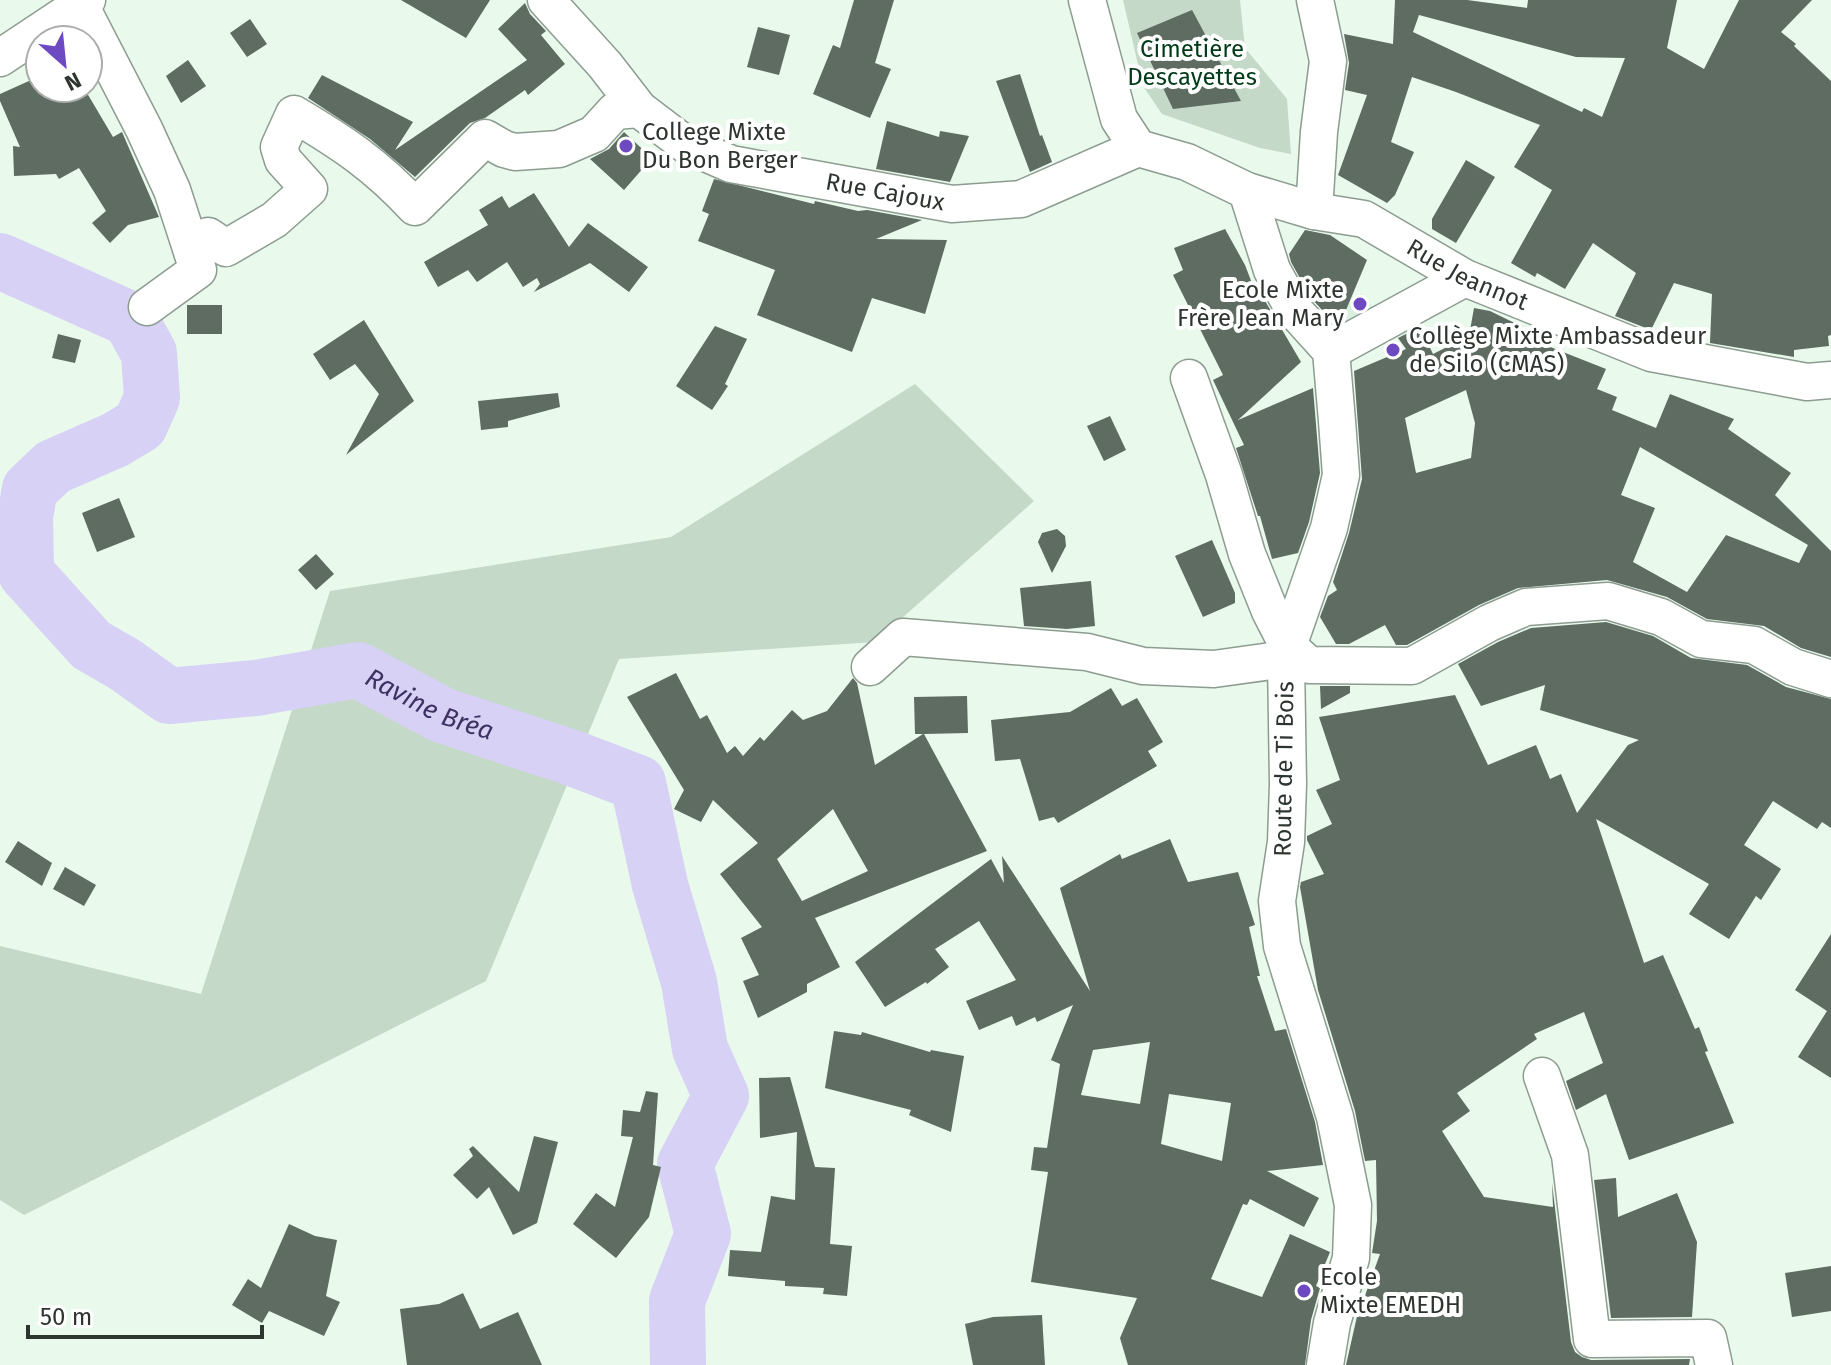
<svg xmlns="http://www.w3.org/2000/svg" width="1831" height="1365" font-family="'Fira Sans',sans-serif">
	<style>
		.built { fill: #daf0de }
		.green { fill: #c4d9c8 }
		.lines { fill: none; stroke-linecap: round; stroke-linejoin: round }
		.river { stroke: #d6d1f5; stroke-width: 56 }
		.building { fill: #5e6c61; fill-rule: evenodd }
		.minor-casing { stroke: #8d9c90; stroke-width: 39 }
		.minor { stroke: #fff; stroke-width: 36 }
		.poi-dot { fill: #6d49c2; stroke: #fff; stroke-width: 3 }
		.labels { text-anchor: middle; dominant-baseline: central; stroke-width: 8; stroke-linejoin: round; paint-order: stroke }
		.park-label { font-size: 24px; fill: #023a19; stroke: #fff }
		.poi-label { font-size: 24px; fill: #2e342f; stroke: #fff; text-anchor: start }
		.street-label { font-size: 24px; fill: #2e342f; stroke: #fff }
		.water-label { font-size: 26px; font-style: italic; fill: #3d3262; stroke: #fff }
	</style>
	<rect width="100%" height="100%" fill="#e9f9ec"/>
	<polygon class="built" points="1361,293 1380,316 1348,338 1335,317"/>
	<g class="green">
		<polygon points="1123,0 1240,0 1245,48 1287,99 1291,154 1260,148 1162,114 1143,86"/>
		<polygon points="915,384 1034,501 875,642 619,659 486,981 24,1215 0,1200 0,946 201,994 330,591 671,537"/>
	</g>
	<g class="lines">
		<path class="river" id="s1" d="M 0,261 L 130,319 L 149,353 L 152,398 L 140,425 L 115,440 L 53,467 L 30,489 L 25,516 L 26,573 L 91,645 L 124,664 L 169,696 L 256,688 L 358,670 L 442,715 L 570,757 L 638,783 L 660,885 L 689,982 L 700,1049 L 721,1096 L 685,1164 L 703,1234 L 677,1301 L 678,1365"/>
	</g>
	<g class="building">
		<polygon points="401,0 490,0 466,38"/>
		<polygon points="854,0 894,0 875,63 891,69 870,118 813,94 833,45 840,48"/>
		<path d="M 1395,0 L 1467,0 L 1527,8 L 1528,0 L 1677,0 L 1667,48 L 1704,69 L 1739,0 L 1812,0 L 1781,32 L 1796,44 L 1794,46 L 1831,81 L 1831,335 L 1828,336 L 1829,346 L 1794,350 L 1794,357 L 1710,343 L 1712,294 L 1674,283 L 1651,330 L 1615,316 L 1636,273 L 1593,243 L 1565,289 L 1537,273 L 1535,277 L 1511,263 L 1552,190 L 1514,167 L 1540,125 L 1456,92 L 1412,77 L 1391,142 L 1414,152 L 1395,195 L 1387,203 L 1338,175 L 1367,95 L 1345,90 L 1349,63 L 1344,34 L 1393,44 ZM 1419,15 L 1576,57 L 1625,58 L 1602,117 L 1584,108 L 1582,112 L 1413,32 Z"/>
		<polygon points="525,3 530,14 546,31 541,35 565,64 528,95 525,90 485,118 470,123 415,177 370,139 308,98 322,75 413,122 395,150 527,60 498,29"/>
		<polygon points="1192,10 1241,101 1173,109 1137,33"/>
		<polygon points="250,19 267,44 247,57 230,33"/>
		<polygon points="758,27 790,35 779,75 747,67"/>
		<polygon points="188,60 206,86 181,103 166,76"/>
		<polygon points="1020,74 1040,136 1042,135 1052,162 1030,172 996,81"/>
		<polygon points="40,76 40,88 84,88 113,137 122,132 159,217 128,225 110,243 92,223 106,211 79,168 59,179 56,174 14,176 13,146 20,147 0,101 0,94"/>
		<polygon points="887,121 939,137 940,131 969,136 950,182 876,169"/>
		<polygon points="624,132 652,158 624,190 590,159 609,149"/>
		<polygon points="1466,160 1495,177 1456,243 1432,229 1432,219"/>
		<polygon points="714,179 814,204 815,201 858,211 867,210 922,220 876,239 947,240 925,314 872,298 852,352 757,315 775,270 698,241 709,214 702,211"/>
		<polygon points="534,193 569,247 588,223 648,267 629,292 590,263 534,292 540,284 537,278 523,287 507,262 477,282 468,270 438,287 424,262 488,225 479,210 502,196 509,208"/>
		<polygon points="1225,229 1245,265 1258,299 1261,294 1301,362 1238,420 1313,388 1320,473 1309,522 1298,553 1272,559 1260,516 1258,516 1236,448 1244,445 1213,380 1223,375 1173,275 1183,270 1174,248"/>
		<polygon points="1305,230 1330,235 1367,260 1341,322 1336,325 1311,298 1291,262 1289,254"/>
		<rect x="187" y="305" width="35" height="29"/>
		<path d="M 1474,308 L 1490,311 L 1527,329 L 1525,337 L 1606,369 L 1597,389 L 1617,397 L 1612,410 L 1656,428 L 1670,394 L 1734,419 L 1728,429 L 1791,473 L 1775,495 L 1831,551 L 1831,657 L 1801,648 L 1764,626 L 1707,619 L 1667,597 L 1607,580 L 1518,588 L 1479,605 L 1407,645 L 1396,645 L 1385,625 L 1349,644 L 1336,644 L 1320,617 L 1328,596 L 1337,590 L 1333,582 L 1349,533 L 1362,479 L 1354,371 L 1406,349 L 1398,338 L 1420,327 L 1433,354 L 1469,336 ZM 1466,390 L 1475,423 L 1471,458 L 1416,473 L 1405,418 ZM 1640,447 L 1808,545 L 1799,563 L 1726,535 L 1687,592 L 1633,562 L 1655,508 L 1621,495 Z"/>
		<polygon points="364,320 414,401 346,455 379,394 355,364 330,380 313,354"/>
		<polygon points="715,326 747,339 725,384 728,386 712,410 676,386"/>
		<polygon points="58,334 81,340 75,363 52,358"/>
		<polygon points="558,393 560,407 508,421 508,427 481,430 478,401"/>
		<polygon points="1110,416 1126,450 1104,461 1087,426"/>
		<polygon points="119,498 135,537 97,552 82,513"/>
		<polygon points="1057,529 1065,536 1066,546 1052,573 1038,542 1042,533"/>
		<polygon points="1212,540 1235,593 1235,603 1203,617 1175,556"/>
		<polygon points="316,554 334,574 316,590 298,570"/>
		<polygon points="1091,581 1095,626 1067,629 1024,626 1020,588"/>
		<polygon points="1606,622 1653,636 1691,658 1747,665 1786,687 1831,699 1831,828 1822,822 1817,829 1773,801 1744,845 1781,869 1761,900 1756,896 1729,939 1689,914 1709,884 1596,819 1644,963 1663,955 1695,1029 1699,1027 1708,1051 1705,1052 1734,1123 1629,1160 1606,1094 1576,1110 1566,1081 1603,1063 1584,1012 1534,1034 1537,1039 1457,1093 1470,1111 1442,1131 1484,1197 1553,1207 1552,1183 1571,1342 1575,1352 1582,1357 1591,1360 1690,1359 1689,1365 1346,1365 1360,1303 1362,1304 1380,1254 1372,1253 1377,1221 1376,1160 1365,1161 1355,1111 1318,990 1300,887 1301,882 1324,874 1307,840 1307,836 1332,824 1316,790 1340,780 1319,717 1455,695 1488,765 1536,745 1550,779 1561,774 1577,813 1628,745 1639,740 1540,710 1545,685 1481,706 1458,664 1498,642 1531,628"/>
		<path d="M 676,673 L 700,719 L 707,715 L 727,753 L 735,746 L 743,756 L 760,737 L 764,741 L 792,710 L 803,720 L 827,711 L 853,678 L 857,683 L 875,765 L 923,734 L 915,734 L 914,697 L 967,696 L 968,733 L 924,734 L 987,851 L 815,918 L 840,967 L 807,984 L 807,992 L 758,1018 L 743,981 L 759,975 L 741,938 L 762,927 L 720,874 L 758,843 L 713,800 L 701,822 L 674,809 L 684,790 L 627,697 ZM 833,809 L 868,871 L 802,901 L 777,859 Z"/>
		<polygon points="1320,686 1350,686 1350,693 1321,709"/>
		<polygon points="1111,688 1122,706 1137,698 1163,742 1148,751 1157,766 1058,823 1054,817 1039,821 1020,759 995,761 991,720 1070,712"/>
		<path d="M 1170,839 L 1188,882 L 1238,872 L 1255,925 L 1249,927 L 1260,976 L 1257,976 L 1275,1031 L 1286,1029 L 1315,1122 L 1323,1165 L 1267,1171 L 1319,1198 L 1304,1227 L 1250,1199 L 1247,1205 L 1243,1204 L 1211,1279 L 1262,1297 L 1290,1234 L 1330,1252 L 1316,1286 L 1320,1288 L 1311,1320 L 1305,1365 L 1128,1365 L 1120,1338 L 1137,1298 L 1031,1282 L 1048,1172 L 1031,1170 L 1034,1147 L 1047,1148 L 1060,1064 L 1051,1060 L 1073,1005 L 1037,1022 L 1035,1017 L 1016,1026 L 1012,1016 L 979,1030 L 966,1001 L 1016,980 L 979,921 L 935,949 L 949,967 L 927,984 L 926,982 L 885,1007 L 855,962 L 991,859 L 1004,883 L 1002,856 L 1090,991 L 1060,888 L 1120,854 L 1122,859 ZM 1150,1042 L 1140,1104 L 1081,1095 L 1093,1050 ZM 1169,1094 L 1231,1103 L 1222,1161 L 1161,1144 Z"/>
		<polygon points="18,841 52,863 42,886 5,862"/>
		<polygon points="65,867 96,885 84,906 53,889"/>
		<polygon points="1831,934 1831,1078 1798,1057 1827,1011 1795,990"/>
		<polygon points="834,1031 861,1035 862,1032 930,1052 931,1050 964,1056 951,1132 909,1115 911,1110 825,1088"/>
		<polygon points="790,1077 815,1167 835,1168 830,1244 852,1246 847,1296 823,1294 824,1288 785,1286 785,1281 728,1276 730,1250 761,1252 771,1196 795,1200 797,1132 760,1138 759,1078"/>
		<polygon points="646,1091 658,1093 653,1165 661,1167 649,1217 616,1258 573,1224 596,1193 615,1207 633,1137 621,1136 623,1110 640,1112"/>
		<polygon points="534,1136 558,1142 537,1223 513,1235 489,1187 477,1199 453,1175 473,1156 469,1149 473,1146 519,1192"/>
		<polygon points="1616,1178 1618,1217 1677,1193 1697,1242 1692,1317 1611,1318 1594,1180"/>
		<polygon points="289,1224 315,1236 337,1240 326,1296 340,1302 324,1336 269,1311 262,1323 232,1305 248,1279 261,1288"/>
		<polygon points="1831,1266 1831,1311 1792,1317 1785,1273"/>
		<polygon points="463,1293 480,1329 518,1312 542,1365 407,1365 400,1309 439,1304"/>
		<polygon points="1042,1315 1045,1365 973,1365 965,1324 993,1317"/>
	</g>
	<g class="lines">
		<g class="minor-casing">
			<g id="minor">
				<path id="s2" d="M 546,0 L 605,65 L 639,109 L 685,144 L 731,164 L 952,204 L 1021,199 L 1138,148"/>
				<path id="s3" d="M 1087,0 L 1119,119 L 1138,148 L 1187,162 L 1247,191 L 1314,211 L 1364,219 L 1465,278 L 1651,353 L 1807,382 L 1831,380"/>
				<polyline points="80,5 144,129 172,190 198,270 147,307"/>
				<polyline points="0,58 87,0"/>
				<polyline points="1247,191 1272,270 1294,310 1331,351 1337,421 1341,475 1329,528 1288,646 1286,659 1288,784 1286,842 1277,901 1282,946 1335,1117 1353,1205 1351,1258 1332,1323 1325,1365"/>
				<polyline points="1314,211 1319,132 1328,61 1315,0"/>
				<path d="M 193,254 L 198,243 L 208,236 L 226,248 L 274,220 L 309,189 L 283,160 L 279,147 L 294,114 C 343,143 376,165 415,207 L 485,138 L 504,149 L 515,152 L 559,149 L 594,134 L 615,111 L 639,109"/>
				<polyline points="1331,351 1465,278"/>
				<polyline points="1189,378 1224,475 1247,554 1270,611 1288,646 1309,665 1412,666 1489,623 1526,607 1608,601 1661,617 1701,639 1754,645 1793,667 1831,679"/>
				<polyline points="870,667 903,637 1087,652 1143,666 1214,669 1286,659"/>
				<polyline points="1542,1076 1570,1155 1592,1339 1708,1338 1714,1365"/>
			</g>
		</g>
		<use href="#minor" class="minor"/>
	</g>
	<g class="poi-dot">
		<circle cx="626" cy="146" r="8"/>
		<circle cx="1360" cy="304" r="8"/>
		<circle cx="1393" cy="350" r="8"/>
		<circle cx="1304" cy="1291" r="8"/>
	</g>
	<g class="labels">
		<g class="park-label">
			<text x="1192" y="49">Cimetière<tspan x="1192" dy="28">Descayettes</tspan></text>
		</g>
		<g class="poi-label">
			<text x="642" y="132">College Mixte<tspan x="642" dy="28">Du Bon Berger</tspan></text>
			<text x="1344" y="290" text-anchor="end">Ecole Mixte<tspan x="1344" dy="28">Frère Jean Mary</tspan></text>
			<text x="1409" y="336">Collège Mixte Ambassadeur<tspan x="1409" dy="28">de Silo (CMAS)</tspan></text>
			<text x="1320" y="1277">Ecole<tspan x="1320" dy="28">Mixte EMEDH</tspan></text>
		</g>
		<g class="street-label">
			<text stroke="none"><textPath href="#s2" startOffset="408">Rue Cajoux</textPath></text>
			<text stroke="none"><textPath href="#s3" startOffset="514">Rue Jeannot</textPath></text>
			<text transform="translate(1284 769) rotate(-89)">Route de Ti Bois</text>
		</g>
		<g class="water-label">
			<text stroke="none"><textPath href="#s1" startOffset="930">Ravine Bréa</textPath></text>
		</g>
	</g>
	<g transform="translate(64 64) rotate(153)"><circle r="38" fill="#ffffff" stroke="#abaeac" stroke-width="2"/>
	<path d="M0-6L14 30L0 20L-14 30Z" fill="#6d49c2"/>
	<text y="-12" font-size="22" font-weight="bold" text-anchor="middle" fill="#2e342f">N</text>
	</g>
	<path d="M28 1325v12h234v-12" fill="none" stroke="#2e342f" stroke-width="4"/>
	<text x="40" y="1325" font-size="24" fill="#2e342f" stroke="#ffffff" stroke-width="6" paint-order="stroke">50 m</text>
</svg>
